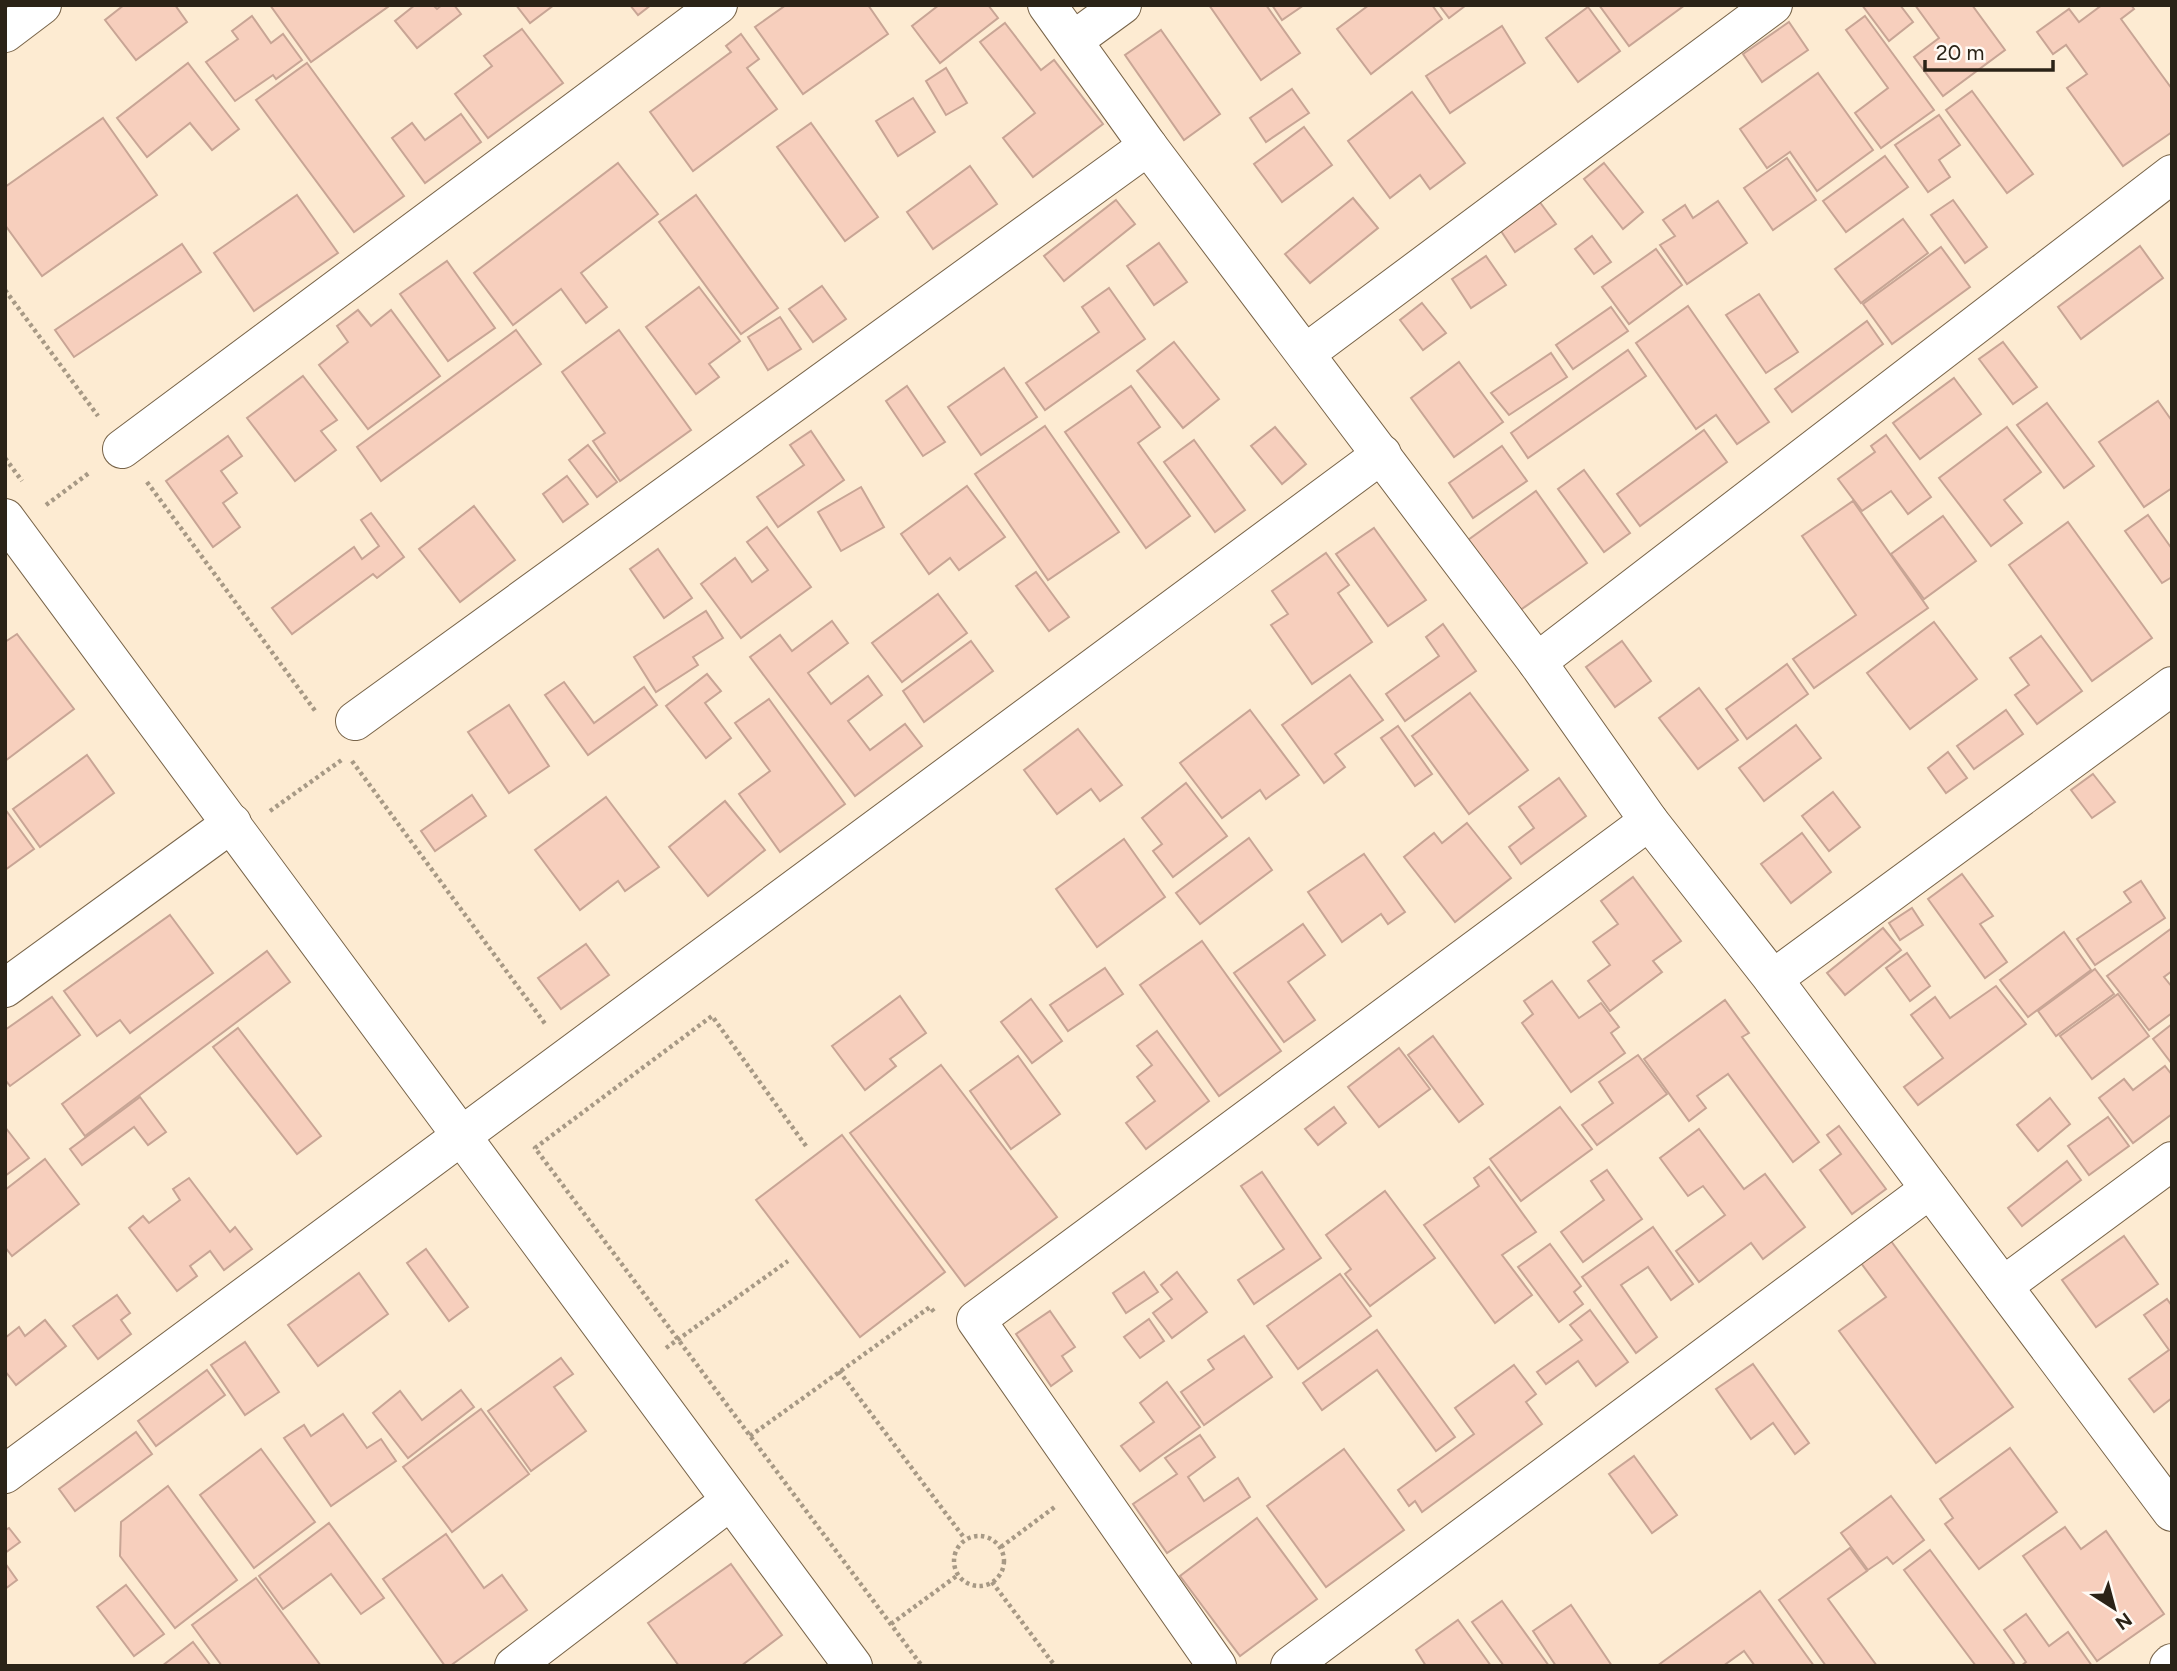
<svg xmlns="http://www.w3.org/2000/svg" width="2177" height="1671" font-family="Figtree,sans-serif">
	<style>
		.building { fill: #f7cfbd; stroke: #c8a595; stroke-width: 2 }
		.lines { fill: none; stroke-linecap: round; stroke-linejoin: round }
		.minor-casing { stroke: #786449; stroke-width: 40 }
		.path { stroke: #a79985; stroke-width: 4.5; stroke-dasharray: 3.5 3.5; stroke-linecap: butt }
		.minor { stroke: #fff; stroke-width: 38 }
	</style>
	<rect width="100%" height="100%" fill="#fdebd2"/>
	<g class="building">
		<polygon points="124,5 175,5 187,22 136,60 105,20"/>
		<polygon points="270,5 388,5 389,6 311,62"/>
		<polygon points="415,5 433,5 437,9 442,5 454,5 461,14 417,48 395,21"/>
		<polygon points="516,5 554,5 530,23"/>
		<polygon points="630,5 651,5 638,15"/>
		<polygon points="786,5 868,5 888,34 803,94 755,27"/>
		<polygon points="939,5 988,5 998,18 940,63 912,26"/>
		<polygon points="1209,5 1266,5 1300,53 1261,80"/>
		<polygon points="1272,5 1304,5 1282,20"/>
		<polygon points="1369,5 1432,5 1442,19 1371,74 1337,29"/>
		<polygon points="1439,5 1464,5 1465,6 1449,18"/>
		<polygon points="1599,5 1685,5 1629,46"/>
		<polygon points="1862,5 1900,5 1913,22 1889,41"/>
		<polygon points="1915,5 1972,5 2005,50 1943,96 1914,57 1939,38"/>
		<polygon points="2102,5 2131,5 2134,9 2121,19 2172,89 2172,132 2123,166 2067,88 2087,74 2066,45 2053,54 2037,32 2069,9 2079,22"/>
		<polygon points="1588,7 1620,51 1578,82 1546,38"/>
		<polygon points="252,16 271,43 283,34 302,60 276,79 273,75 235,101 206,62 238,39 232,31"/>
		<polygon points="1865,16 1934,110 1881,148 1855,113 1888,88 1846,30"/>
		<polygon points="1789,22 1808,50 1762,82 1743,54"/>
		<polygon points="1005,23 1041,70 1054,60 1103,124 1033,177 1003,138 1035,113 980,42"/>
		<polygon points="1502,26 1525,63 1450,113 1426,76"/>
		<polygon points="522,29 563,83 488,138 455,94 492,66 484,56"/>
		<polygon points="1161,30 1220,114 1184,140 1125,55"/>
		<polygon points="741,34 759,59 747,68 777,109 693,171 650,112 731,52 726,46"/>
		<polygon points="188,63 239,129 212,150 190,123 147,157 117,118"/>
		<polygon points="307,63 404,196 354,232 256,100"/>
		<polygon points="946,68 967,103 946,115 926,81"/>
		<polygon points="1818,73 1873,150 1817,191 1790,152 1767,168 1740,129"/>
		<polygon points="1292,89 1309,113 1266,142 1250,118"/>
		<polygon points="1972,91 2033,174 2007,193 1946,110"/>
		<polygon points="1412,92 1465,163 1430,189 1420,175 1390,198 1348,141"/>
		<polygon points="913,98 935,132 898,156 876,121"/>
		<polygon points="461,114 481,142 425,183 392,138 412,123 425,140"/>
		<polygon points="1939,115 1960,145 1939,160 1950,177 1928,192 1895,145"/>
		<polygon points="103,118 157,195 42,276 5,225 5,187"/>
		<polygon points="811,123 878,217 845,241 777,147"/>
		<polygon points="1304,127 1332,165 1282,202 1254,164"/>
		<polygon points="1885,156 1908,187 1846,232 1823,201"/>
		<polygon points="1787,158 1816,200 1773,230 1744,188"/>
		<polygon points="618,163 658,214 581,273 607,307 586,323 561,289 513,325 474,273"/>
		<polygon points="1604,163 1643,212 1623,229 1584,179"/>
		<polygon points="970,166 997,204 933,249 907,212"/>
		<polygon points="297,195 338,253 254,311 214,253"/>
		<polygon points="696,195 778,308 741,334 659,222"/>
		<polygon points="1353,198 1378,228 1310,283 1285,254"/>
		<polygon points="1116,200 1135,224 1064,281 1044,256"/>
		<polygon points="1953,200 1987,247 1965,263 1931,215"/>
		<polygon points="1539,201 1556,224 1515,252 1499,228"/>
		<polygon points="1718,201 1747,243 1687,284 1660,245 1675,236 1663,220 1685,205 1693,218"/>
		<polygon points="1903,219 1928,253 1861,303 1835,269"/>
		<polygon points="1592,236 1611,262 1594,274 1575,249"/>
		<polygon points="1159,243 1187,282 1154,305 1127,266"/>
		<polygon points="182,244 201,272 74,357 55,330"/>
		<polygon points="2140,246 2163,278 2081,339 2058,307"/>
		<polygon points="1941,247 1970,287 1892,344 1863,304"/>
		<polygon points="1656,249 1682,285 1629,324 1602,287"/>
		<polygon points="1486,256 1506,285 1471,308 1452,279"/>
		<polygon points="447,261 495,328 448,361 400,294"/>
		<polygon points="822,286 846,319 813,342 789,309"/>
		<polygon points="699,287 740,341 709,364 719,377 696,394 646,327"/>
		<polygon points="1109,288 1145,339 1045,410 1026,383 1099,332 1082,307"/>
		<polygon points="1759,294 1798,352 1766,373 1726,315"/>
		<polygon points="1422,303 1446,333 1423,350 1400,320"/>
		<polygon points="1688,306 1769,422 1737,444 1716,415 1696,429 1636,343"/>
		<polygon points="1611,307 1628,331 1573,369 1556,345"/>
		<polygon points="358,310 371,326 391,310 440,376 368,429 319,365 348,342 337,326"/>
		<polygon points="780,317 801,349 768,370 748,337"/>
		<polygon points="1867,321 1883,344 1792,412 1775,389"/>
		<polygon points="516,330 541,364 381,481 357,447"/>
		<polygon points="619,330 691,430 620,481 593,441 605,433 562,372"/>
		<polygon points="1174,342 1219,399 1183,428 1137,371"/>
		<polygon points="2003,342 2037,387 2013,404 1979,359"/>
		<polygon points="1628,350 1646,376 1528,458 1511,433"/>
		<polygon points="1551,353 1567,377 1509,415 1491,393"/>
		<polygon points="1459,362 1503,422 1454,457 1411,398"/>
		<polygon points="1004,368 1037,417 981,455 948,407"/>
		<polygon points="303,376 337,420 321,431 336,450 295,481 247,418"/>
		<polygon points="1954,378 1981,414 1920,459 1893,423"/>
		<polygon points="907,386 945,442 923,456 886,401"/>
		<polygon points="1131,386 1160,427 1138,443 1190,516 1146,548 1065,432"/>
		<polygon points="2158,401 2172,421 2172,488 2144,507 2099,442"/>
		<polygon points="2047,403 2094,466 2064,488 2017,425"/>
		<polygon points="1045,426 1119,532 1048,580 975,474"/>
		<polygon points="1275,427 1306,464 1282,484 1251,446"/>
		<polygon points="2007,427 2041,472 2004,500 2022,523 1991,546 1939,478"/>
		<polygon points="1704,430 1727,462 1640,526 1617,494"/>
		<polygon points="811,431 844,480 778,527 757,497 804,465 790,445"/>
		<polygon points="1886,435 1931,497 1908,514 1891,491 1862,511 1838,479 1875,452 1871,446"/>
		<polygon points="228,436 242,456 221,471 237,493 223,503 240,527 213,547 166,481"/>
		<polygon points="1194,440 1245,510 1215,532 1164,462"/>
		<polygon points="588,445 617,482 597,497 569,460"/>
		<polygon points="1502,446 1527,481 1473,518 1449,483"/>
		<polygon points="1584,470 1630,533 1604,552 1558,489"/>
		<polygon points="567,476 588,504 563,522 543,494"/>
		<polygon points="967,486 1005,537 959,570 950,558 929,574 901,534"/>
		<polygon points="861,487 884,527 841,551 818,512"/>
		<polygon points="1536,491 1587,563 1519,611 1468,540"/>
		<polygon points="1853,501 1928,608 1814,688 1793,659 1856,615 1802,536"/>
		<polygon points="474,506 515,560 460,602 419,549"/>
		<polygon points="371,513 404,557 377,578 373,574 292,634 272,608 354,547 362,559 379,546 361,520"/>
		<polygon points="2148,515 2172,549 2172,577 2162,583 2125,531"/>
		<polygon points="1943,516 1976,561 1924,599 1891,554"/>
		<polygon points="2068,522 2152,638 2092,681 2009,565"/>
		<polygon points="767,527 811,587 741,638 701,584 735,558 752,582 768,570 747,542"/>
		<polygon points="1374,528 1426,600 1388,626 1336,554"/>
		<polygon points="658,549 692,598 664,618 630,569"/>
		<polygon points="1326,553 1349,585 1338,593 1372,642 1312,684 1271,625 1288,614 1272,591"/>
		<polygon points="1036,572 1069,617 1049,631 1016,586"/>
		<polygon points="938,594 967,633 902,682 872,643"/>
		<polygon points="706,611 723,638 693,657 698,665 656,692 634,657"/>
		<polygon points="832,621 848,643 808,673 831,704 868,676 882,695 848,721 870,750 905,724 922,746 855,796 750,657 780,635 792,651"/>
		<polygon points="1934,622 1977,679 1910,729 1867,673"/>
		<polygon points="1443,624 1476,671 1405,721 1386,694 1439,656 1426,637"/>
		<polygon points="17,634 74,709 5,761 5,642"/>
		<polygon points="2041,636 2082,691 2037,724 2015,695 2029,685 2010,658"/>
		<polygon points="971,641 993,671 924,722 903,691"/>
		<polygon points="1622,641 1651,681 1615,707 1586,667"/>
		<polygon points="1787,664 1808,694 1747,739 1726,709"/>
		<polygon points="707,674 721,691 705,703 731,738 706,758 666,706"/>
		<polygon points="1350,675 1383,720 1335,754 1345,767 1324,783 1282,725"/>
		<polygon points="564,682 594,723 644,687 657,705 588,755 545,695"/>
		<polygon points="1699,688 1738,740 1698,769 1659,718"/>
		<polygon points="1470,693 1528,770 1469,814 1412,736"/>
		<polygon points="769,699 845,804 780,852 739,794 770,771 735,723"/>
		<polygon points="509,705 549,766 509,793 468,732"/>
		<polygon points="1250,710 1299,775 1266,799 1260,790 1222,818 1180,763"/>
		<polygon points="2006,710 2023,734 1974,769 1957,746"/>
		<polygon points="1796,725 1821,758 1764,801 1739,768"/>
		<polygon points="1398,726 1432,774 1415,786 1381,738"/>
		<polygon points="1078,729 1122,785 1100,801 1091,789 1057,814 1024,770"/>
		<polygon points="1948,752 1967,778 1946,793 1928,768"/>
		<polygon points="87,755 114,793 40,847 13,809"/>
		<polygon points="2093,774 2115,802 2092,818 2071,790"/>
		<polygon points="1559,778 1586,816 1521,864 1509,847 1534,828 1519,807"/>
		<polygon points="1186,783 1227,836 1173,877 1153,851 1162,844 1142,818"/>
		<polygon points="1833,792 1860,827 1829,851 1802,816"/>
		<polygon points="472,795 486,816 435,851 421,831"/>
		<polygon points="606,797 659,867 625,891 618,881 580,910 535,850"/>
		<polygon points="725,801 765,850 708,896 669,847"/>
		<polygon points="5,809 34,849 5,870"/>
		<polygon points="1467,823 1511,878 1455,922 1404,857 1434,833 1442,843"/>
		<polygon points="1802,833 1831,872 1791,903 1761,864"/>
		<polygon points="1249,838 1272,870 1200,924 1176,893"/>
		<polygon points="1124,839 1165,897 1097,947 1056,889"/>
		<polygon points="1364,854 1405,912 1388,924 1381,914 1342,942 1308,892"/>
		<polygon points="1962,874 1993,916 1980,924 2007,962 1985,978 1928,899"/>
		<polygon points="1633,877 1681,941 1653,961 1662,972 1610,1011 1588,981 1610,965 1593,942 1618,924 1601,901"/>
		<polygon points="2141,881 2165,918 2095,965 2077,939 2131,902 2124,892"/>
		<polygon points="1912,908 1923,925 1900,940 1889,923"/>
		<polygon points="170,915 213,973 130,1033 120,1020 97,1036 64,991"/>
		<polygon points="1303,924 1325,955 1288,982 1315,1020 1284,1042 1234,973"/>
		<polygon points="1883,928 1901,950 1845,995 1827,973"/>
		<polygon points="2172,928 2172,971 2164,977 2172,987 2172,1013 2149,1030 2107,976"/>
		<polygon points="2064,932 2091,970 2028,1017 2000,980"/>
		<polygon points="1202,941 1281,1051 1219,1096 1140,985"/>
		<polygon points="586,944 609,975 561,1009 538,978"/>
		<polygon points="267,951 290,982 85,1136 62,1104"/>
		<polygon points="1907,953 1930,986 1910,1001 1886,968"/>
		<polygon points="1105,968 1123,994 1068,1031 1050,1005"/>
		<polygon points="2095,969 2114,994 2056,1036 2038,1011"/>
		<polygon points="1552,981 1579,1018 1601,1003 1619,1027 1611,1033 1625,1053 1571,1092 1522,1023 1533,1014 1524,1001"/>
		<polygon points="1996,986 2026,1024 1918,1105 1904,1087 1943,1058 1911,1015 1935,997 1950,1018"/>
		<polygon points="2118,994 2149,1036 2092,1079 2060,1036"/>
		<polygon points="900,996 926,1033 890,1059 896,1066 865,1090 832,1046"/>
		<polygon points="52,997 80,1035 10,1086 5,1080 5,1030"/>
		<polygon points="1031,999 1062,1041 1032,1063 1001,1022"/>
		<polygon points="1725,1000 1749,1033 1742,1037 1819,1142 1793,1162 1728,1074 1697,1096 1706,1108 1689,1121 1644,1059"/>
		<polygon points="2172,1024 2172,1064 2153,1039"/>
		<polygon points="238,1028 321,1136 297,1154 213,1047"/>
		<polygon points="1157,1031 1209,1101 1146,1149 1126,1123 1155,1101 1137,1077 1152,1065 1137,1046"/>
		<polygon points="1433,1036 1483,1104 1459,1122 1408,1055"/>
		<polygon points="1399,1048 1430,1089 1379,1127 1348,1087"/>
		<polygon points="1638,1055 1667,1094 1597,1145 1582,1125 1613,1103 1599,1082"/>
		<polygon points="1018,1056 1060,1114 1011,1149 970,1091"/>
		<polygon points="941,1065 1057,1217 965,1286 850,1133"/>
		<polygon points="2165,1066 2172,1075 2172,1114 2133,1143 2099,1098 2124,1079 2133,1090"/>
		<polygon points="140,1097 166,1132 148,1145 134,1127 82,1165 70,1149"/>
		<polygon points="2050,1098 2070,1124 2038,1151 2017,1125"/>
		<polygon points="1334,1107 1346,1123 1318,1145 1305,1129"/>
		<polygon points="1560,1107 1592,1149 1521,1201 1490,1159"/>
		<polygon points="2108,1117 2129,1146 2089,1175 2068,1146"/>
		<polygon points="1839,1126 1886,1189 1852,1214 1820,1170 1841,1154 1827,1135"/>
		<polygon points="5,1127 29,1158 5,1176"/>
		<polygon points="1699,1129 1744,1189 1765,1174 1805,1227 1763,1259 1751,1243 1699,1282 1676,1251 1725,1215 1703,1186 1688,1196 1660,1158"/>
		<polygon points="842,1135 945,1272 860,1337 756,1200"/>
		<polygon points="45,1159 79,1204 12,1256 5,1247 5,1190"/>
		<polygon points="2067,1161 2081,1180 2022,1226 2008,1208"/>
		<polygon points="1489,1167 1536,1232 1502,1255 1532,1295 1495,1323 1424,1225 1479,1186 1474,1178"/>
		<polygon points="1607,1170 1642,1219 1583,1262 1561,1232 1604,1200 1591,1181"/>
		<polygon points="1262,1172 1321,1258 1254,1304 1238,1280 1284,1249 1241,1186"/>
		<polygon points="189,1178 230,1232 235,1227 252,1249 224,1270 210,1251 190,1266 197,1276 177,1291 129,1228 143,1216 149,1223 180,1200 173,1189"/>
		<polygon points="1385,1191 1435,1258 1370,1306 1345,1274 1351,1269 1326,1235"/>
		<polygon points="1653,1227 1693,1284 1671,1300 1648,1267 1621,1285 1657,1337 1636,1353 1582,1277"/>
		<polygon points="2124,1236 2158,1284 2096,1327 2062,1280"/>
		<polygon points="1891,1241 2013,1407 1936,1463 1839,1331 1886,1297 1861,1263"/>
		<polygon points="1550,1244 1581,1286 1574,1292 1583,1304 1559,1322 1518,1267"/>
		<polygon points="426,1249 468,1307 449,1321 407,1263"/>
		<polygon points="1144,1272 1158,1292 1126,1313 1113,1293"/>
		<polygon points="1177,1272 1207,1312 1172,1338 1153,1313 1172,1299 1161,1285"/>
		<polygon points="359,1273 388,1314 318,1366 288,1325"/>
		<polygon points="1340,1274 1371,1316 1298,1369 1267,1326"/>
		<polygon points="117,1295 130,1313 121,1320 131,1334 98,1359 73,1326"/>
		<polygon points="2167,1299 2172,1306 2172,1398 2154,1412 2129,1379 2169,1350 2144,1315"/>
		<polygon points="1590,1310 1628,1362 1596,1386 1578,1361 1546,1384 1537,1372 1582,1340 1570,1325"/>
		<polygon points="1050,1311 1075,1347 1062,1356 1072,1371 1051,1386 1016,1334"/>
		<polygon points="1149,1319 1164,1341 1140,1358 1124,1337"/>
		<polygon points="45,1320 66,1346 16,1385 5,1371 5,1338 19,1327 25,1336"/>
		<polygon points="1377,1330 1455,1437 1436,1451 1377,1370 1322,1410 1303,1383"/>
		<polygon points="1244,1336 1272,1377 1204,1425 1181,1392 1214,1369 1208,1360"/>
		<polygon points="245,1342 279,1392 245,1415 211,1365"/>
		<polygon points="561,1358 573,1374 554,1387 586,1431 531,1471 488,1411"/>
		<polygon points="1753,1364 1809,1443 1795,1454 1773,1423 1751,1439 1716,1389"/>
		<polygon points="1514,1365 1536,1394 1526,1402 1542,1424 1422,1512 1415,1501 1409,1506 1398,1490 1474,1434 1455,1408"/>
		<polygon points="207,1370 225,1395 156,1446 138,1421"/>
		<polygon points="1167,1382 1200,1427 1140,1471 1121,1446 1154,1422 1140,1403"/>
		<polygon points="461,1390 474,1407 408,1458 373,1413 400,1391 422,1420"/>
		<polygon points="481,1409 529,1474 452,1532 403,1467"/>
		<polygon points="343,1414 367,1448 381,1439 396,1461 331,1506 284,1438 304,1425 311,1436"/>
		<polygon points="136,1432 152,1454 75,1511 59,1489"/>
		<polygon points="1200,1435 1215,1457 1188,1477 1204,1501 1238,1478 1250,1497 1167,1553 1133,1504 1177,1474 1165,1458"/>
		<polygon points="2010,1448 2057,1512 1979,1569 1945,1524 1953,1518 1940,1499"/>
		<polygon points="261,1449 315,1522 254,1568 200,1495"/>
		<polygon points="1344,1449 1404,1530 1326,1587 1267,1506"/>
		<polygon points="1634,1456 1677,1515 1652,1533 1609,1474"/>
		<polygon points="168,1486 237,1580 175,1628 120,1556 121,1522"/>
		<polygon points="1891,1496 1924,1540 1893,1564 1887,1557 1868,1570 1841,1533"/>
		<polygon points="1257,1518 1317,1599 1240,1656 1180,1576"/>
		<polygon points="329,1523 384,1598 361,1614 331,1574 283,1609 259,1576"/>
		<polygon points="2065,1527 2081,1549 2106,1531 2164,1614 2097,1661 2023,1556"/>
		<polygon points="9,1528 20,1542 5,1553 5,1530"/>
		<polygon points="446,1534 484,1588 502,1575 527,1610 450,1666 445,1666 383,1579"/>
		<polygon points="1850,1548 1867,1571 1828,1599 1877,1666 1826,1666 1779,1600"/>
		<polygon points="1930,1550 2014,1663 2010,1666 1976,1666 1904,1570"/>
		<polygon points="5,1563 17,1580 5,1589"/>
		<polygon points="731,1564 782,1635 741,1666 679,1666 648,1623"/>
		<polygon points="256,1578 321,1666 222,1666 192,1625"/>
		<polygon points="126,1585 164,1634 134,1656 97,1607"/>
		<polygon points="1760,1591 1814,1666 1755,1666 1744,1651 1723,1666 1657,1666"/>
		<polygon points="1502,1601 1549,1666 1504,1666 1472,1622"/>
		<polygon points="1571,1605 1612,1666 1556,1666 1533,1631"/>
		<polygon points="2026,1614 2049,1646 2068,1632 2092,1666 2021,1666 2026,1662 2004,1630"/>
		<polygon points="1458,1620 1491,1666 1426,1666 1416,1650"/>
		<polygon points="193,1642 211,1666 162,1666"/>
	</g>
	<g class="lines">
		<g class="minor-casing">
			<g id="minor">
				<polyline points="1047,5 1148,146 1537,662 1649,821 1773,979 2172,1512"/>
				<polyline points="5,33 42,5"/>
				<polyline points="1074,40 1122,5"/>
				<polyline points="1306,353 1773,5"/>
				<polyline points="122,449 718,5"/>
				<polyline points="5,518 853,1666"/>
				<polyline points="1537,662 2172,174"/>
				<polyline points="355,721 1148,146"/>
				<polyline points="1773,979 2172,686"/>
				<polyline points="5,988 232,823"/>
				<polyline points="2003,1286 2172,1161"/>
				<polyline points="5,1474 1382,454"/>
				<polyline points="514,1666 730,1501"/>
				<polyline points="1217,1666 976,1320 1649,821"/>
				<polyline points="1290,1666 1930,1189"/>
				<polyline points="2169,1666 2172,1663"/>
			</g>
		</g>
		<g class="path">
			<polyline points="5,290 98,416"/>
			<polyline points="5,458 22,481"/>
			<polyline points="147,482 316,712"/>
			<polyline points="46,505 89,473"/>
			<polyline points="352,761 546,1025"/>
			<polyline points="270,811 343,759"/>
			<polyline points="806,1146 712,1016 535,1148 922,1666"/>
			<polyline points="666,1348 788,1261"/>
			<polyline points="839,1371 965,1539"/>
			<polyline points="750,1436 930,1307 935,1313"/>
			<circle cx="979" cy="1561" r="25"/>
			<polyline points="1001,1547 1056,1506"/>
			<polyline points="992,1582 1055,1666"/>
			<polyline points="891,1624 958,1575"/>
		</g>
		<use href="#minor" class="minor"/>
	</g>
	<rect width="2177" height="1671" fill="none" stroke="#2b2317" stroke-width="14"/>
	<g transform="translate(2114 1608) rotate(144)" stroke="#fffaf4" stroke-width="5" paint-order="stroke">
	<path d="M0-5L12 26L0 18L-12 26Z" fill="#2b2317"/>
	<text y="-10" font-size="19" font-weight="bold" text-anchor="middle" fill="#2b2317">N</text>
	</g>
	<path d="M1925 60v10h128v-10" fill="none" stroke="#2b2317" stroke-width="3.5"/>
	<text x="1936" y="60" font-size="21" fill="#2b2317" stroke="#fffaf4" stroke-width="5" paint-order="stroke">20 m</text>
</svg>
